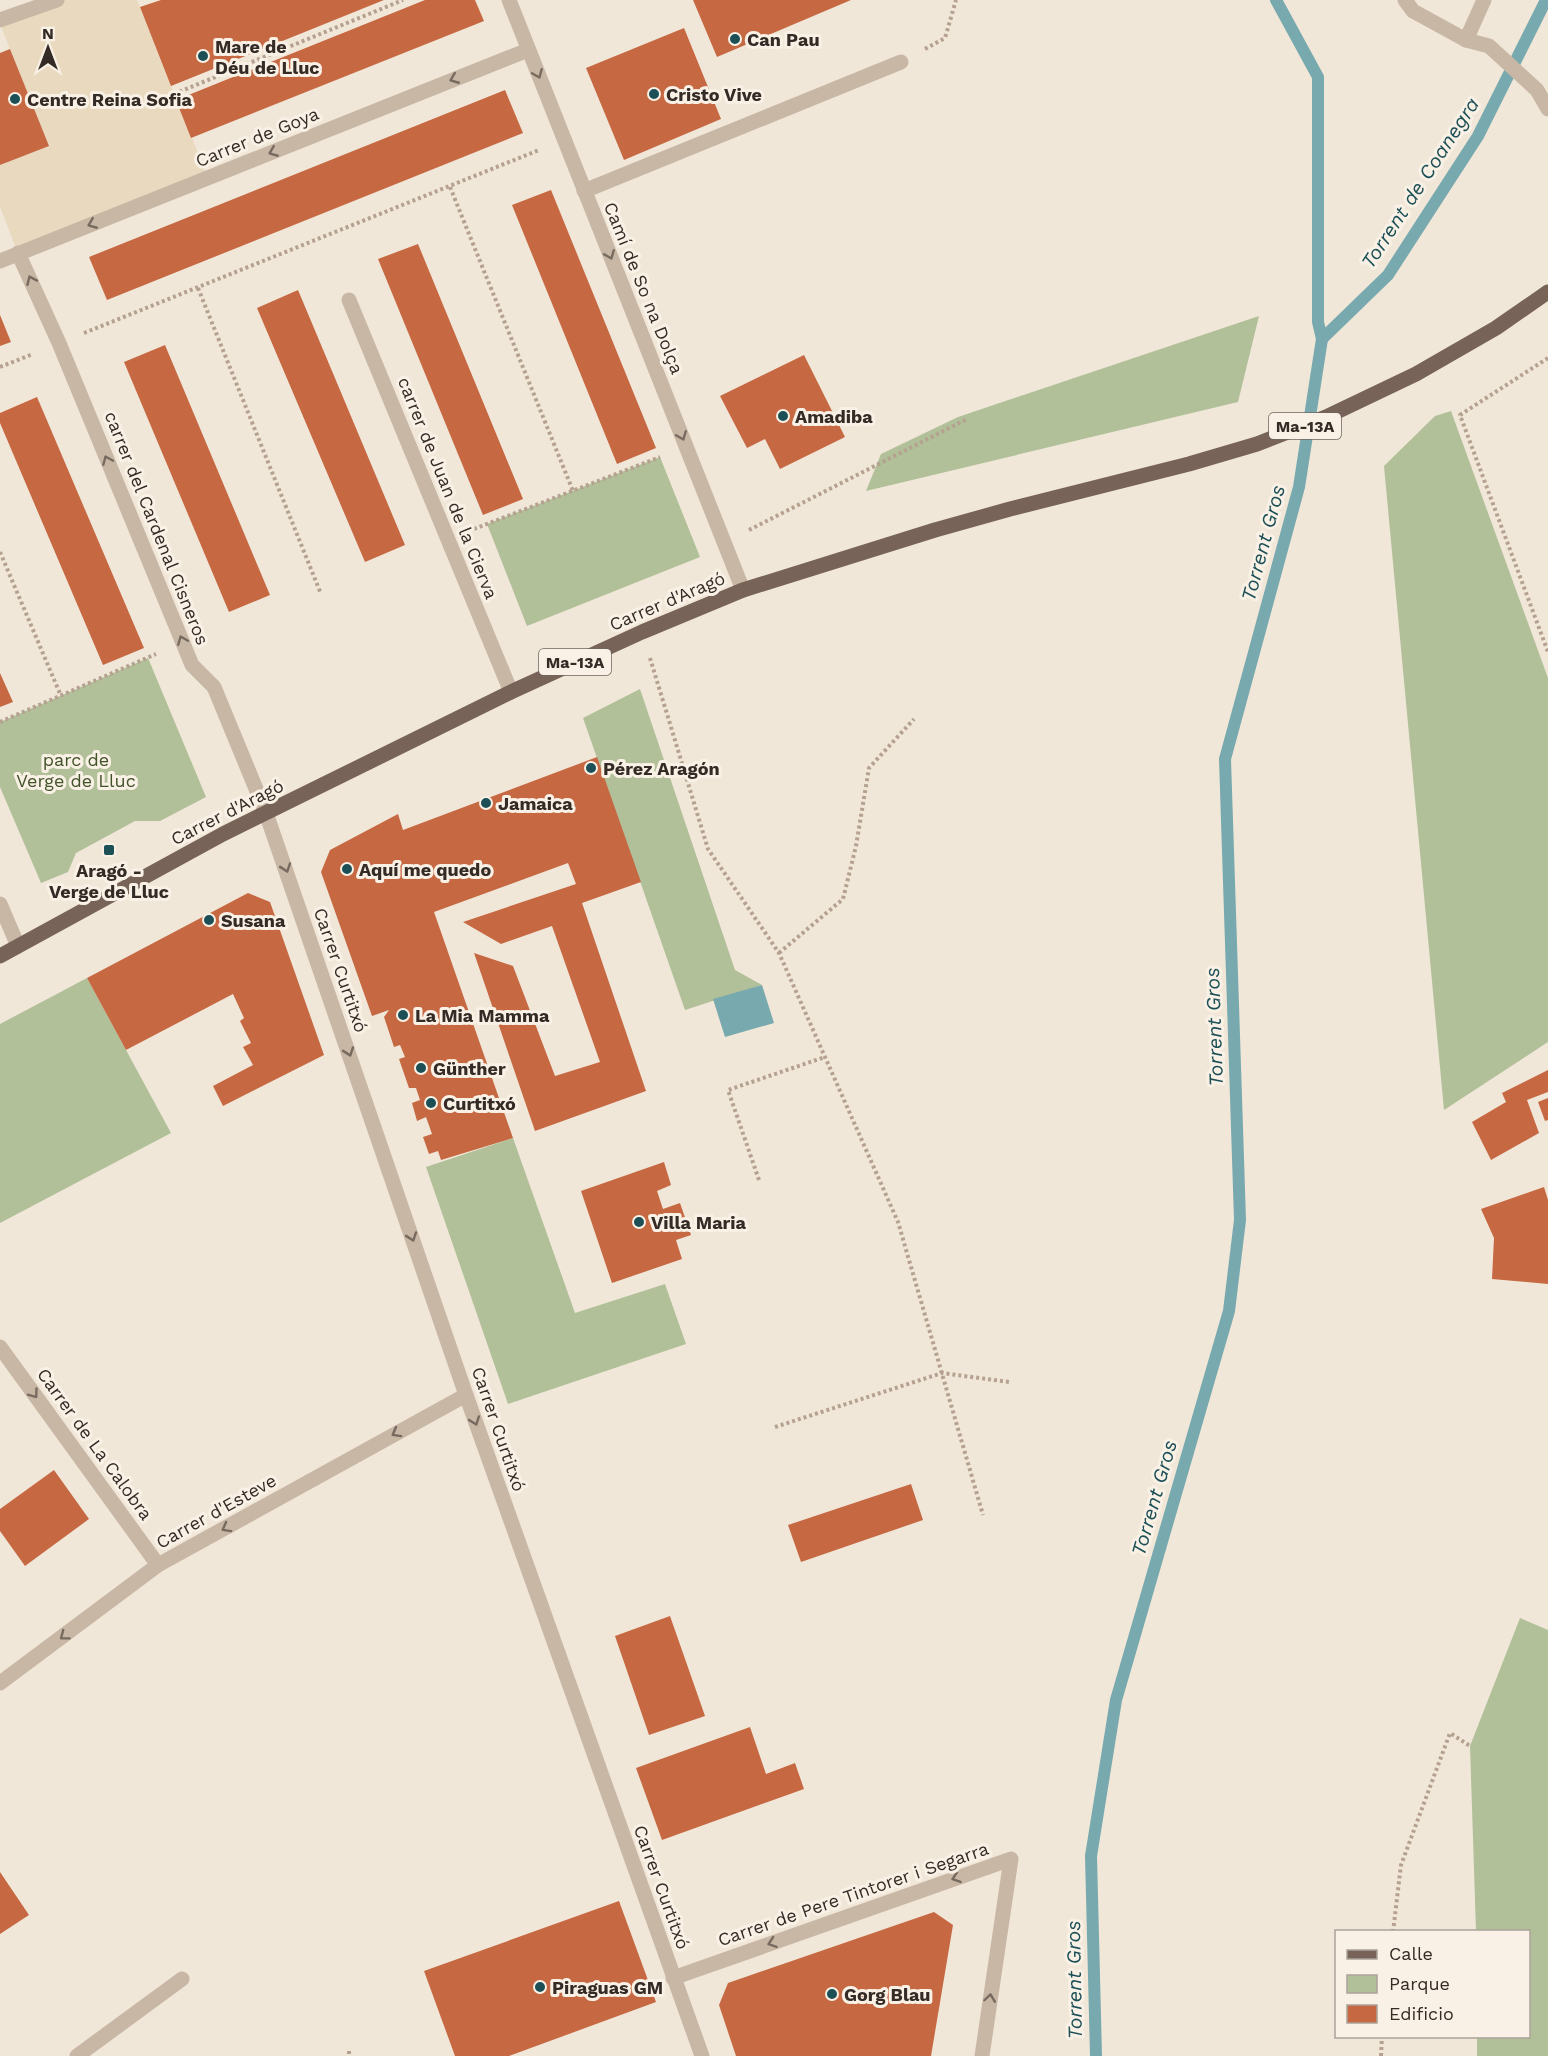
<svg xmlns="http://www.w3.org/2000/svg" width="1548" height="2056" font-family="'Work Sans',sans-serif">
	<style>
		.green { fill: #b1c099 }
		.plaza { fill: #e9d9bf }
		.water { fill: #78a9ae }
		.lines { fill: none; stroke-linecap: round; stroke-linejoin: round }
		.stream { stroke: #78a9ae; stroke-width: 12 }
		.building { fill: #c66842 }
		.path { stroke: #b5a18f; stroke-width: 4; stroke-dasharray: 3 3; stroke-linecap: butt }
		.service { stroke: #c9b7a5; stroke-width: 15 }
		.minor { stroke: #c9b7a5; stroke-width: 15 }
		.primary { stroke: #776357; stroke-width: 15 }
		.oneway { stroke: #776a5f }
		.poi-dot { fill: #1c4f56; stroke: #f9f1e5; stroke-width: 2 }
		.labels { text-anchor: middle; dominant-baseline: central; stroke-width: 6; stroke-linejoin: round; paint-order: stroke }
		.shield { fill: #f9f1e5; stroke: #6f665f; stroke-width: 1.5 }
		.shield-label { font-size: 16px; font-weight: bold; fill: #342b26 }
		.poi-label { font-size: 18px; font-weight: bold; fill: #342b26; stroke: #f9f1e5; text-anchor: start }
		.street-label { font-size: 18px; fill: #342b26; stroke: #f9f1e5 }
		.park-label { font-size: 18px; fill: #42532a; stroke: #f9f1e5 }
		.water-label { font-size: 20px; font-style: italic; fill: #1c4f56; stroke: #f9f1e5 }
	</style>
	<rect width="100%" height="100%" fill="#f1e7d9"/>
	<g class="green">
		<polygon points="1259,316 1238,402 866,491 881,454 958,417"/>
		<polygon points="1451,411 1548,678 1548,1042 1444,1110 1384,466 1435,416"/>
		<polygon points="660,457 700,557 527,626 487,524"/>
		<polygon points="148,658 206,797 160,821 135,821 76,853 68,872 41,883 0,787 0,722"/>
		<polygon points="640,689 735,970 762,985 685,1010 583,718"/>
		<polygon points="87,978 171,1133 0,1223 0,1024"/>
		<polygon points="513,1138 575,1313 665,1284 686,1344 508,1404 426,1167"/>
		<polygon points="1520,1618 1548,1630 1548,2056 1477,2056 1477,2037 1528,2036 1528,1932 1476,1931 1470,1746"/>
	</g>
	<polygon class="plaza" points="57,0 137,0 208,178 18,253 0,207 0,165 48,145 0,24"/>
	<polygon class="water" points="762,985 774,1023 725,1037 713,999"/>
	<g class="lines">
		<g class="stream">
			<polyline points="1322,339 1388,275 1478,136 1546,0"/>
			<polyline points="1096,2056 1091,1856 1116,1700 1229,1311 1240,1220 1225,759 1299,487 1322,339 1318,322 1318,77 1276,0"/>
		</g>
	</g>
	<g class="building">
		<polygon points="161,0 384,0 171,86 140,7"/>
		<polygon points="425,0 475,0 484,21 191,138 176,100"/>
		<polygon points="693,0 851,0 717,57"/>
		<polygon points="684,28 721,119 624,160 586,68"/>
		<polygon points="10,49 49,146 0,165 0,53"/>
		<polygon points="505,90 523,133 107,300 89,257"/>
		<polygon points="551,190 656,448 617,464 512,205"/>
		<polygon points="418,244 523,499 483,515 378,259"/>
		<polygon points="298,290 405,545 365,562 257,308"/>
		<polygon points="0,315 11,342 0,346"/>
		<polygon points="165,345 270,595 229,612 124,362"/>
		<polygon points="804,355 845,437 780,469 765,439 747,448 720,396"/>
		<polygon points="37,397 144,648 103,665 0,423 0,413"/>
		<polygon points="0,673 13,702 0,707"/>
		<polygon points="597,757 641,882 582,903 646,1091 535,1131 474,953 513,966 555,1076 600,1062 552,926 501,944 463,922 576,884 568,863 434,912 513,1138 441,1160 438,1151 429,1154 423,1137 432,1134 426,1117 417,1121 412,1103 420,1100 416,1088 409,1088 399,1059 405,1057 400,1045 394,1047 384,1017 389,1010 372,1016 321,872 330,850 398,814 403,830"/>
		<polygon points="248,893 270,902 324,1055 223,1106 213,1086 253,1065 243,1047 251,1043 240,1021 244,1018 233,994 126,1050 87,978"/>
		<polygon points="1548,1070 1548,1092 1527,1100 1539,1133 1491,1160 1472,1122 1506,1102 1502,1093"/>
		<polygon points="1548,1098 1548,1120 1545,1121 1538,1102"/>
		<polygon points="664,1162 671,1185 657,1191 663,1209 680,1203 691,1235 676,1240 682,1259 612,1283 581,1191"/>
		<polygon points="1544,1187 1548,1200 1548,1284 1492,1279 1494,1238 1481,1209"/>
		<polygon points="54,1470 89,1519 25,1566 0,1531 0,1509"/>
		<polygon points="911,1484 923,1520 801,1562 788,1525"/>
		<polygon points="670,1616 705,1716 649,1735 615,1636"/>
		<polygon points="750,1727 766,1774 795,1763 804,1789 662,1840 636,1768"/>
		<polygon points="0,1872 29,1915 0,1934"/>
		<polygon points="619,1901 656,2002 509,2056 455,2056 424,1971"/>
		<polygon points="934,1912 953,1925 931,2056 736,2056 719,2005 728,1983"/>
	</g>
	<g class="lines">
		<g class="path">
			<polyline points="925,49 945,38 956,0"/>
			<polyline points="174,94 403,0"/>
			<polyline points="450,187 573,491"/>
			<polyline points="198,288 321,594"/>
			<polyline points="84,333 539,150"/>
			<polyline points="1548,358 1460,415 1548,652"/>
			<polyline points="0,367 33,354"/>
			<polyline points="474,529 660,457"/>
			<polyline points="749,530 967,419"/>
			<polyline points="0,552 61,696"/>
			<polyline points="650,658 708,849 779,953 898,1222 983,1515"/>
			<polyline points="0,722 156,654"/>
			<polyline points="779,953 843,899 856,846 869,768 914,719"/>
			<polyline points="759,1180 728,1090 825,1057"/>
			<polyline points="775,1427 942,1373 1009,1382"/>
			<polyline points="1393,1932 1401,1865 1450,1733 1470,1746"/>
			<polyline points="349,2051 349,2056"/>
			<polyline points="1381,2056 1382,2036"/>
		</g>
		<polyline class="service" points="1466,40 1484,0"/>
		<g class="minor">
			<polyline points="509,0 743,590"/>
			<polyline points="1405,0 1413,11 1466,40 1489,46 1537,90 1548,109"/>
			<polyline points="0,20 57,0"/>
			<polyline points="584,191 901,62"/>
			<polyline points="18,253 59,343 192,665 214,687 266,813 466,1395 702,2056"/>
			<polyline points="0,261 528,50"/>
			<polyline points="349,300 511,692"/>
			<polyline points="0,904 18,946"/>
			<polyline points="0,1347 158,1565"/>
			<polyline points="0,1683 158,1565 466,1395"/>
			<polyline points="673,1978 1011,1859 982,2056"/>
			<polyline points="77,2056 182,1979"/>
		</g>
		<polyline class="primary" points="0,956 223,834 511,692 642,632 743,590 935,530 1010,509 1189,464 1257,444 1326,417 1416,374 1496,328 1548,292"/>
	</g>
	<defs><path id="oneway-chevron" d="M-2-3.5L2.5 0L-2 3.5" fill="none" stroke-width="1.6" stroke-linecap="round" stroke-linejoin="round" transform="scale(1.5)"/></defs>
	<g class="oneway">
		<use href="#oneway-chevron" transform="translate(538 74) rotate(67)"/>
		<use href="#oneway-chevron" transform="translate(454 79) rotate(158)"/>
		<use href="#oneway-chevron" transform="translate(273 152) rotate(158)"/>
		<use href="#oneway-chevron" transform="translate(92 224) rotate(158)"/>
		<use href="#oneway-chevron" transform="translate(610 255) rotate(68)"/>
		<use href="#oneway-chevron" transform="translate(31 280) rotate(-114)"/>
		<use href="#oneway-chevron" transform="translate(682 436) rotate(68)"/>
		<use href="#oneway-chevron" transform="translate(107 460) rotate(-113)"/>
		<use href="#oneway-chevron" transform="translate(182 640) rotate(-112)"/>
		<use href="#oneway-chevron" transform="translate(286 868) rotate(71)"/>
		<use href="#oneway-chevron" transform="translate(349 1052) rotate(71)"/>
		<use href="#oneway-chevron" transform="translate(412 1237) rotate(71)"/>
		<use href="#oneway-chevron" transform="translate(34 1394) rotate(54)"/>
		<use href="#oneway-chevron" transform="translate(475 1421) rotate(70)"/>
		<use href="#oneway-chevron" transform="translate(396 1433) rotate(151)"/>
		<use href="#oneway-chevron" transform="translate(226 1528) rotate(151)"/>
		<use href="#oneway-chevron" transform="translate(64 1636) rotate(143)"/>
		<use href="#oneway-chevron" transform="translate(956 1878) rotate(161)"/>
		<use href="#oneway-chevron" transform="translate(772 1943) rotate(161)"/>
		<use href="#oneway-chevron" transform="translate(990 1998) rotate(-82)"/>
	</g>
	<g class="poi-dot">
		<circle cx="735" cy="39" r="6"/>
		<circle cx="203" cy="56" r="6"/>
		<circle cx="654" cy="94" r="6"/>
		<circle cx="15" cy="99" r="6"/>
		<circle cx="783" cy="416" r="6"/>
		<circle cx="591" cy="768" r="6"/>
		<circle cx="486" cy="803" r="6"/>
		<rect x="103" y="844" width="12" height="12" rx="3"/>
		<circle cx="347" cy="869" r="6"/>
		<circle cx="209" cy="920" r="6"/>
		<circle cx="403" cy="1015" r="6"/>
		<circle cx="421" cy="1068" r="6"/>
		<circle cx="431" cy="1103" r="6"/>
		<circle cx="639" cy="1222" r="6"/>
		<circle cx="540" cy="1987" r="6"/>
		<circle cx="832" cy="1994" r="6"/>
	</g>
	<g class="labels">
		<g class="shield">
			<rect x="1269" y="413" width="72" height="26" rx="4.5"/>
			<rect x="539" y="649" width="72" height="26" rx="4.5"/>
		</g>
		<g class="shield-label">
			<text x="1305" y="426">Ma-13A</text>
			<text x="575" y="662">Ma-13A</text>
		</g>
		<g class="poi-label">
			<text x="747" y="39">Can Pau</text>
			<text x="215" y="46">Mare de<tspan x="215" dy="21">Déu de Lluc</tspan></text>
			<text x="666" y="94">Cristo Vive</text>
			<text x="27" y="99">Centre Reina Sofia</text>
			<text x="795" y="416">Amadiba</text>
			<text x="603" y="768">Pérez Aragón</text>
			<text x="498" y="803">Jamaica</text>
			<text x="359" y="869">Aquí me quedo</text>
			<text x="109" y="870" text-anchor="middle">Aragó -<tspan x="109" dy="21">Verge de Lluc</tspan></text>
			<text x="221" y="920">Susana</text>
			<text x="415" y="1015">La Mia Mamma</text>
			<text x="433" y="1068">Günther</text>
			<text x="443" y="1103">Curtitxó</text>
			<text x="651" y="1222">Villa Maria</text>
			<text x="552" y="1987">Piraguas GM</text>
			<text x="844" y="1994">Gorg Blau</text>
		</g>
		<g class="street-label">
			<text transform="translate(257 137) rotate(-22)">Carrer de Goya</text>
			<text transform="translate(644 288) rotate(68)">Camí de So na Dolça</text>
			<text transform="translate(448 488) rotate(68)">carrer de Juan de la Cierva</text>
			<text transform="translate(157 528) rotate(68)">carrer del Cardenal Cisneros</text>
			<text transform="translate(667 601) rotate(-23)">Carrer d'Aragó</text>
			<text transform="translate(227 812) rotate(-27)">Carrer d'Aragó</text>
			<text transform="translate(341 970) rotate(71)">Carrer Curtitxó</text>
			<text transform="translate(499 1429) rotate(71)">Carrer Curtitxó</text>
			<text transform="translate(95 1444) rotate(54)">Carrer de La Calobra</text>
			<text transform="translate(216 1511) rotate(-29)">Carrer d'Esteve</text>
			<text transform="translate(662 1887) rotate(70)">Carrer Curtitxó</text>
			<text transform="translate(853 1894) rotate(-19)">Carrer de Pere Tintorer i Segarra</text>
		</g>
		<g class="park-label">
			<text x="76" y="759">parc de<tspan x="76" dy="21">Verge de Lluc</tspan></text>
		</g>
		<g class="water-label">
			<text transform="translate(1420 183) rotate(-57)">Torrent de Coanegra</text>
			<text transform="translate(1263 543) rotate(-75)">Torrent Gros</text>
			<text transform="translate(1214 1027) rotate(-92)">Torrent Gros</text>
			<text transform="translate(1154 1498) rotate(-74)">Torrent Gros</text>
			<text transform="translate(1074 1980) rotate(-91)">Torrent Gros</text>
		</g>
	</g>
	<rect x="1335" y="1930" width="195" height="108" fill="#f9f1e5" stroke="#aaa299" stroke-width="1.5"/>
	<rect x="1347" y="1950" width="30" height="9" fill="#776357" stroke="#aaa299" stroke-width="1.5"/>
	<text x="1389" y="1960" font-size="18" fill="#342b26">Calle</text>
	<rect x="1347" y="1975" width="30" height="18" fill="#b1c099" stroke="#aaa299" stroke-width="1.5"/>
	<text x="1389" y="1990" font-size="18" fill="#342b26">Parque</text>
	<rect x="1347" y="2005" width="30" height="18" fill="#c66842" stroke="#aaa299" stroke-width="1.5"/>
	<text x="1389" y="2020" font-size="18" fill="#342b26">Edificio</text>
	<g transform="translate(48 48)" stroke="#f9f1e5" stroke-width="4.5" paint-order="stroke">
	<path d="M0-4.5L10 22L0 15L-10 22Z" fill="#342b26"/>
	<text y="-9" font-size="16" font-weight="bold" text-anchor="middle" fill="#342b26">N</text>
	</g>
</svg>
